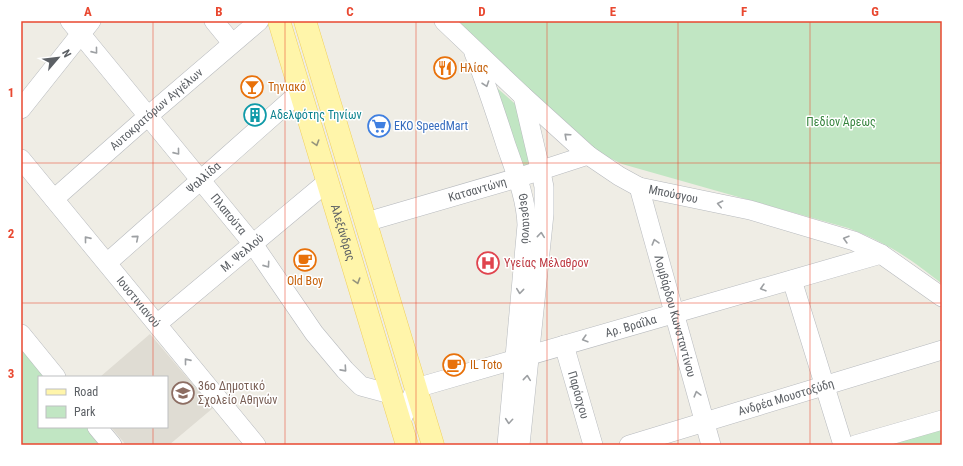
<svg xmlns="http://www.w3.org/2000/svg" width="963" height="466" font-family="'Roboto Condensed',sans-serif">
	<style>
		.education { fill: #dfdcd3 }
		.green { fill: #c1e6c3 }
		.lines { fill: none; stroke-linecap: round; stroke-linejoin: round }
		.minor-casing { stroke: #b7babe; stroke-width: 20 }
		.major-casing { stroke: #f1cf5b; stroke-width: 23 }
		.minor { stroke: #fff; stroke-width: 19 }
		.major { stroke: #fff5aa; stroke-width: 22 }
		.oneway { stroke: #9da0a3 }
		.oneway2 { stroke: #95947d }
		.grid { fill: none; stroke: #e94830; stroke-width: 1; stroke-opacity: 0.55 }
		.labels { text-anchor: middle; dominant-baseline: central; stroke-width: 3; stroke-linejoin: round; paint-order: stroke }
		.food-label { font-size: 12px; fill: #c56008; stroke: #fff; text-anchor: start }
		.street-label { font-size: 12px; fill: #5c6065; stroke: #fff }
		.culture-label { font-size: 12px; fill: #0d838f; stroke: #fff; text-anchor: start }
		.park-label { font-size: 12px; fill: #35843d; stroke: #fff }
		.shop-label { font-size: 12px; fill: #366cbe; stroke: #fff; text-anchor: start }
		.health-label { font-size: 12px; fill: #be3a42; stroke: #fff; text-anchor: start }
		.education-label { font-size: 12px; fill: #785e54; stroke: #fff; text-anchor: start }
		.neatline { fill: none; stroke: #e94830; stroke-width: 1.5 }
		.grid-label { font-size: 13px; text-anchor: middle; font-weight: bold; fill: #e94830 }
	</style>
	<rect width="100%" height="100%" fill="#efede5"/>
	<polygon class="education" points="150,334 213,408 169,445 126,445 111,427 167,427 167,377 100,377"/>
	<g class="green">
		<path d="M 454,21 L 942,21 L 942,284 C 910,258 887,243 848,228 L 622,164 L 585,146 Z"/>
		<polygon points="488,80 521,109 535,165 519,171"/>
		<polygon points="21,339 52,377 39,377 39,427 91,427 105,445 21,445"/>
		<polygon points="942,425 942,445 873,445"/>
	</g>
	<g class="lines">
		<g class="minor-casing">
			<g id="minor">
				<path id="s1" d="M 70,21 L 253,244 L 314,333 L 345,370 L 361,386 L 387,393 L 392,396"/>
				<polyline points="214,21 232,43"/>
				<path id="s2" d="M 444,21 L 523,96 L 588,155 L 619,176 L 639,187 L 750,210 L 854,241 L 881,254 L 942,297"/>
				<path id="s3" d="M 474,53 C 486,83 496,114 506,145 C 515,171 526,197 527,225 L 507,445"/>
				<polyline points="21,109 91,21"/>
				<path id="s4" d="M 21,159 L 256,445"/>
				<path id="s5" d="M 639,187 L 711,445"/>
				<path id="s6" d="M 54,199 L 148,116 L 259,21"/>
				<path id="s7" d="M 366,222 L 517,178 L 588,155"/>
				<path id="s8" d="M 107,263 L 300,92"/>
				<polyline points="792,280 843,445"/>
				<path id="s9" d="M 157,324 L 327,182"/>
				<polyline points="21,334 56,377"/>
				<path id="s10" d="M 564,345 L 593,445"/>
				<path id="s11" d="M 400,423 L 416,388 L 881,254"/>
				<polyline points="97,427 112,445"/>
				<polyline points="520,445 544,214 544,187 542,177 523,96"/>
				<path id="s12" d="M 629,445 L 942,350"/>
				<polyline points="855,445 942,420"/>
			</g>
		</g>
		<g class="major-casing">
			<g id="major">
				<path id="s13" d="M 279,21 L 407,445"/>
				<polyline points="305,21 433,445"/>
			</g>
		</g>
		<use href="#minor" class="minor"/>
		<use href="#major" class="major"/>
	</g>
	<defs><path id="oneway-chevron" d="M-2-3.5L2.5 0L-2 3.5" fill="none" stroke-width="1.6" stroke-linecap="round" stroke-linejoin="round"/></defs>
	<g class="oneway">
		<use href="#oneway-chevron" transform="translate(95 51) rotate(51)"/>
		<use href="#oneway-chevron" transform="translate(486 84) rotate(71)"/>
		<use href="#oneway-chevron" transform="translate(567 136) rotate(-138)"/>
		<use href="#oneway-chevron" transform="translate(177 152) rotate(51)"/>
		<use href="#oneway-chevron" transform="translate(720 204) rotate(-168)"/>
		<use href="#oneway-chevron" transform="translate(541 235) rotate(-84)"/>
		<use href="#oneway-chevron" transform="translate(136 238) rotate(-41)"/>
		<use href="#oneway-chevron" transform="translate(87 239) rotate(-129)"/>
		<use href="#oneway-chevron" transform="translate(846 239) rotate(-164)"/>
		<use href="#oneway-chevron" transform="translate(655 242) rotate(-106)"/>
		<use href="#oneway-chevron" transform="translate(267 265) rotate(55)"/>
		<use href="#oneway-chevron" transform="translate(763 288) rotate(164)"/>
		<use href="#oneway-chevron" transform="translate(520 291) rotate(96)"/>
		<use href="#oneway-chevron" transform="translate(585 339) rotate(164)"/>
		<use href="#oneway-chevron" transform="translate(187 361) rotate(-129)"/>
		<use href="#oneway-chevron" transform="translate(344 369) rotate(48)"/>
		<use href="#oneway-chevron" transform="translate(527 378) rotate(-84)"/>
		<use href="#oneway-chevron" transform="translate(697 394) rotate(-105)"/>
		<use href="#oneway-chevron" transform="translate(509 421) rotate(95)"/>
	</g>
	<g class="oneway2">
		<use href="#oneway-chevron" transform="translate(316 143) rotate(73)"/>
		<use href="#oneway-chevron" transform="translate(357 281) rotate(73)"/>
	</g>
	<path class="grid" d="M 153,21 L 153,377M 285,21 L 285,445M 416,21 L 416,445M 547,21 L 547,445M 678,21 L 678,445M 810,21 L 810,445M 21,163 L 942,163M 21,303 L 942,303M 153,427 L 153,445"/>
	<defs>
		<g id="restaurant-ring" transform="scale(1.15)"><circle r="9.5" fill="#fff" stroke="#e8710a" stroke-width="1.5"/><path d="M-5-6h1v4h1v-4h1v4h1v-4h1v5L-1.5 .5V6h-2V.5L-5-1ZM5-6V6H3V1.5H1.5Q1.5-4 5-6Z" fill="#e8710a"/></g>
		<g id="bar-ring" transform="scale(1.15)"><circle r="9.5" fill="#fff" stroke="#e8710a" stroke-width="1.5"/><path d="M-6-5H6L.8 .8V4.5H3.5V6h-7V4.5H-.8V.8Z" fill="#e8710a"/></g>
		<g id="building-ring" transform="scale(1.15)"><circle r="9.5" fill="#fff" stroke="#0f9aa8" stroke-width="1.5"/><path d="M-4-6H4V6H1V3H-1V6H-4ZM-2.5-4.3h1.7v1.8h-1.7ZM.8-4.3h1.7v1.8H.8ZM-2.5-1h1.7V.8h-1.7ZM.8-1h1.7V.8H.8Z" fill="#0f9aa8"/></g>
		<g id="supermarket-ring" transform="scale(1.15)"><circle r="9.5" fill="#fff" stroke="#3f7fe0" stroke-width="1.5"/><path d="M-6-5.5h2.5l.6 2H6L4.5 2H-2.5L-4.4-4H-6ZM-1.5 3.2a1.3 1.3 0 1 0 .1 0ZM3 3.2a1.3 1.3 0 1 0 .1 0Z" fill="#3f7fe0"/></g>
		<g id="cafe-ring" transform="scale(1.15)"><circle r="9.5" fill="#fff" stroke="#e8710a" stroke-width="1.5"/><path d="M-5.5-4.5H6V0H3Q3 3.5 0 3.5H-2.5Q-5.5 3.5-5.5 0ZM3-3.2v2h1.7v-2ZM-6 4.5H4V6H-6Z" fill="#e8710a"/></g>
		<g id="hospital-ring" transform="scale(1.15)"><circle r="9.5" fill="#fff" stroke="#e0444e" stroke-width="1.5"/><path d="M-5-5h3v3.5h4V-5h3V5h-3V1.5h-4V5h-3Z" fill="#e0444e"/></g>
		<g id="school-ring" transform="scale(1.15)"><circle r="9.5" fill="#fff" stroke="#8d6e63" stroke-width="1.5"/><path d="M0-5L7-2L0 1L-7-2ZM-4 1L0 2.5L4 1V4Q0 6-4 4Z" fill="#8d6e63"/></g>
	</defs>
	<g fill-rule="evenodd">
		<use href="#restaurant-ring" x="445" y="68"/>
		<use href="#bar-ring" x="252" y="87"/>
		<use href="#building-ring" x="255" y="115"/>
		<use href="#supermarket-ring" x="379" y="126"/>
		<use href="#cafe-ring" x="305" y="260"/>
		<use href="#hospital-ring" x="488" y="263"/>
		<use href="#cafe-ring" x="454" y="365"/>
		<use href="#school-ring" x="183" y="393"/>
	</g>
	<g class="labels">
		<g class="food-label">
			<text x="460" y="68">Ηλίας</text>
			<text x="268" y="87">Τηνιακό</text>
			<text x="305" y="281" text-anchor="middle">Old Boy</text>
			<text x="470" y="365">IL Toto</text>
		</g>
		<g class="street-label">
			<text stroke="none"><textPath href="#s6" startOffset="136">Αυτοκρατόρων Αγγέλων</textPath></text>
			<text stroke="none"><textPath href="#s8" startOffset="129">Ψαλλίδα</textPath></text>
			<text stroke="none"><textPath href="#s7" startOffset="116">Κατσαντώνη</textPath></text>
			<text stroke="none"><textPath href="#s2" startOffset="292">Μπούσγου</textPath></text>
			<text stroke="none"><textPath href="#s1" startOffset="250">Πλαπούτα</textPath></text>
			<text stroke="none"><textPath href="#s3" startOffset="174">Θερειανού</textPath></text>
			<text stroke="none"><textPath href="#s13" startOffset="221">Αλεξάνδρας</textPath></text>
			<text stroke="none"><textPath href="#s9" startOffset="111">Μ. Ψελλού</textPath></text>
			<text stroke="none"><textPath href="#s4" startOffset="185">Ιουστινιανού</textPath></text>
			<text stroke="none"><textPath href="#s5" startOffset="134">Λομβάρδου Κωνσταντίνου</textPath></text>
			<text stroke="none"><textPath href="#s11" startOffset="262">Αρ. Βραΐλα</textPath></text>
			<text stroke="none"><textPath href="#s10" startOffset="52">Παράσχου</textPath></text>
			<text stroke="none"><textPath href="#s12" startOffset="164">Ανδρέα Μουστοξύδη</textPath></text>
		</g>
		<g class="culture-label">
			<text x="270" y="115">Αδελφότης Τηνίων</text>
		</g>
		<g class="park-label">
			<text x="841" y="122">Πεδίον Άρεως</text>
		</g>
		<g class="shop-label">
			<text x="394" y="126">EKO SpeedMart</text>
		</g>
		<g class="health-label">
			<text x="504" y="263">Υγείας Μέλαθρον</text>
		</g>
		<g class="education-label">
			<text x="198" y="386">36ο Δημοτικό<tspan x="198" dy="14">Σχολείο Αθηνών</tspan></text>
		</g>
	</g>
	<rect width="963" height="466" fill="none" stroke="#ffffff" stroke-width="44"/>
	<rect x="38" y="376" width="130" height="52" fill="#ffffff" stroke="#bebfc1"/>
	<rect x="46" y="389" width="20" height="6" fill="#fff5aa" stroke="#bebfc1"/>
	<text x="74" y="396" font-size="12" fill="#5c6065">Road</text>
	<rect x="46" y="406" width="20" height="12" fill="#c1e6c3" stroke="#bebfc1"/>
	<text x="74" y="416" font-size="12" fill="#5c6065">Park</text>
	<g transform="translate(58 58) rotate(62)" stroke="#ffffff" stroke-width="3" paint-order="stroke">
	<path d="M0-3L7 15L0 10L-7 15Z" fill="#5c6065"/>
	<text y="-6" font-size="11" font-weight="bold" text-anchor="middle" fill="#5c6065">N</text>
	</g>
	<rect x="22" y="22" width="919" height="422" class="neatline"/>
	<g class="grid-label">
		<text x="88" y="16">A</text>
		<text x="219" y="16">B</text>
		<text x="350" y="16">C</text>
		<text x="482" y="16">D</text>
		<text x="613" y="16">E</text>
		<text x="744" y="16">F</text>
		<text x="875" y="16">G</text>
		<text x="11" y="97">1</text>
		<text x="11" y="238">2</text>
		<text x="11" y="378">3</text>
	</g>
</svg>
